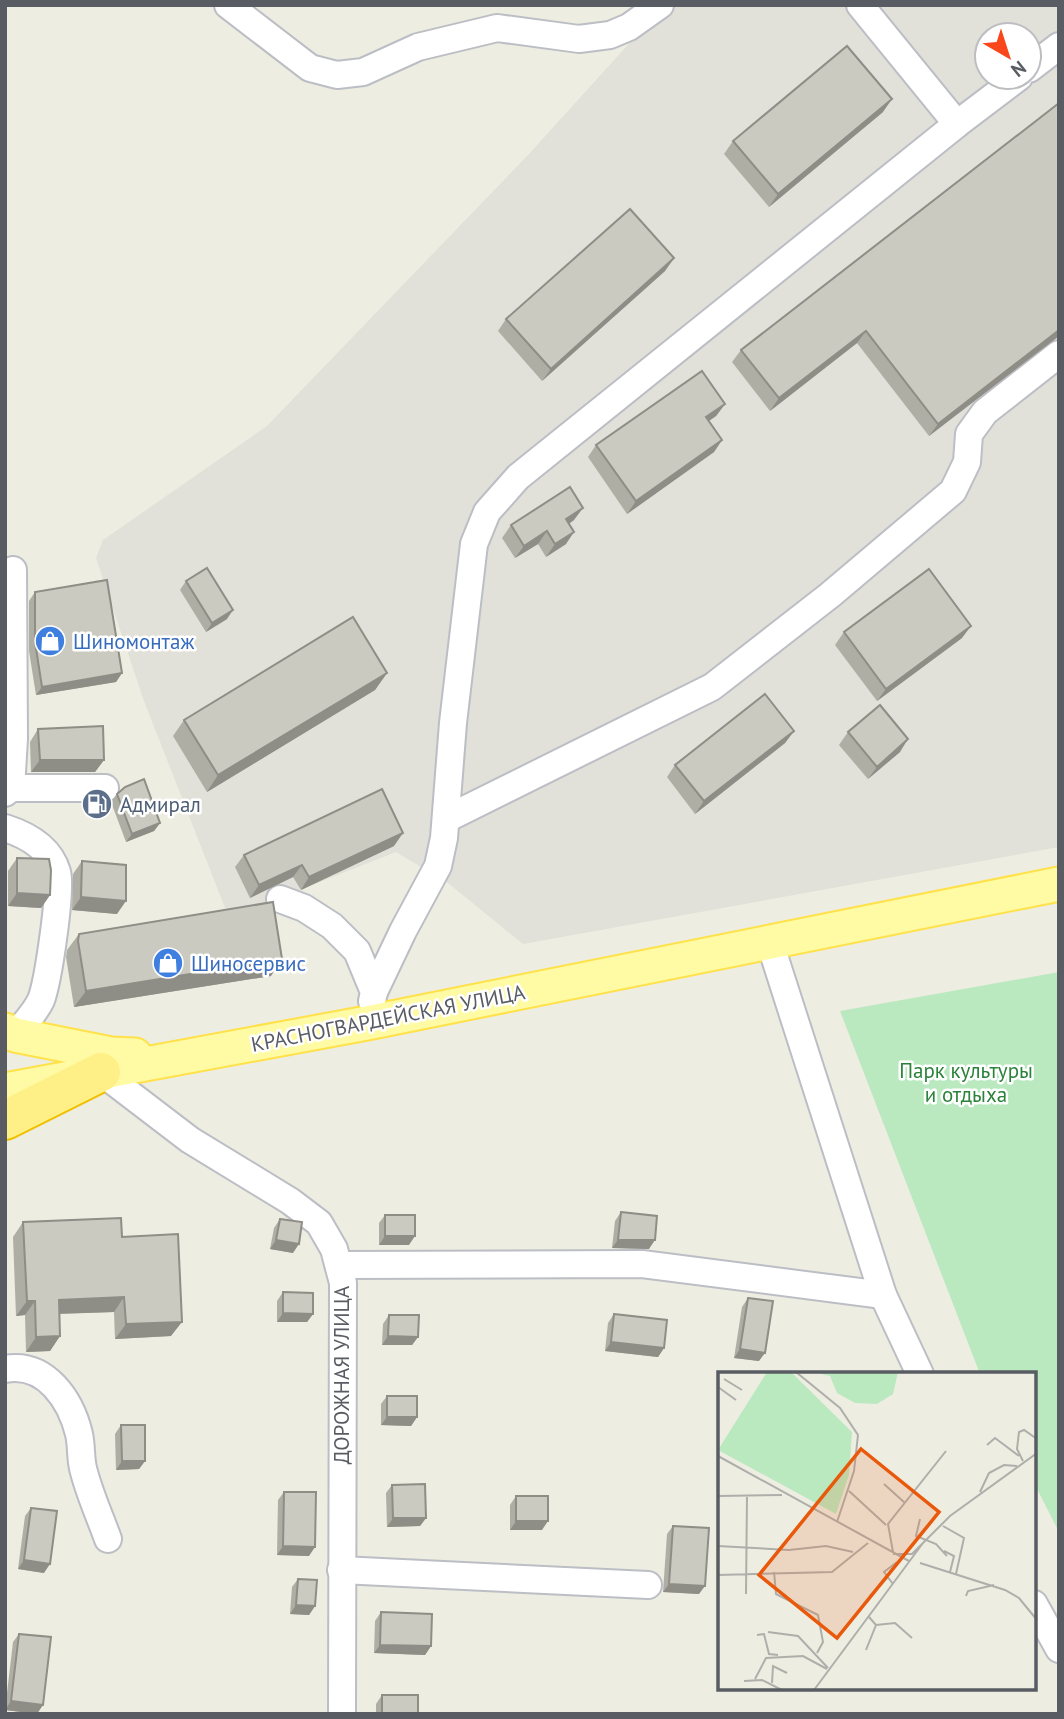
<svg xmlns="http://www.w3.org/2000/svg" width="1064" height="1719" font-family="'PT Sans',sans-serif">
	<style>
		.industrial { fill: #e1e0d9; fill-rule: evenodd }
		.green { fill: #bae9c0 }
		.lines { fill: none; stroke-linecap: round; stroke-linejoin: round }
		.minor-casing { stroke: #bbbec4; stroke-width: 30 }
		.major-casing { stroke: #ffe149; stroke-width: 37 }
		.highway-casing { stroke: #efc000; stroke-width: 42 }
		.minor { stroke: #fff; stroke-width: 26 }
		.major { stroke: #fffba5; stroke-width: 33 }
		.highway { stroke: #ffef87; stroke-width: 38 }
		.wall { fill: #afaea5 }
		.shaded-wall { fill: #8e8d86 }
		.building { fill: #cbcac0; stroke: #8e8d86; stroke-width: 2 }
		.labels { text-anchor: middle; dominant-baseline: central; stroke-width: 5; stroke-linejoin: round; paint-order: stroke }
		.shop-label { font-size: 21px; fill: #366cbe; stroke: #fff; text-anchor: start }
		.service-label { font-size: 21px; fill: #4e5e75; stroke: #fff; text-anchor: start }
		.street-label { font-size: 21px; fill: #595d63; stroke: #fff }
		.park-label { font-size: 21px; fill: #2b823a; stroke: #fff }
		.inset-road { fill: none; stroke: #aeafab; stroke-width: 2 }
		.view { fill: #e8590c; fill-opacity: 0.15; stroke: #e8590c; stroke-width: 3.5 }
		.inset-edge { fill: none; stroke: #595d63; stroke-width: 3.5 }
	</style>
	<rect width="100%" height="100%" fill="#eeede1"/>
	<path class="industrial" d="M 664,5 L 1059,5 L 1059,847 L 523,944 L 448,883 L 396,852 L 229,918 L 144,701 L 96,558 L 103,540 L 267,426 L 529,154 ZM 987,35 L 1029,35 L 1029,77 L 987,77 Z"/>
	<polygon class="green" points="1059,972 1059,1532 1034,1483 1034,1374 980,1374 840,1011"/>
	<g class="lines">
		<g class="minor-casing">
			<g id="minor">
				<polyline points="228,5 310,68 337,75 363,72 418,47 497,28 579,39 610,35 629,27 660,5"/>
				<polyline points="860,5 957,124"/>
				<polyline points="1029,69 1059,46"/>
				<polyline points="11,788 105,788"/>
				<polyline points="5,793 11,788 14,739 13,570"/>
				<polyline points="446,819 712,687 830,595 953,491 967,462 969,434 985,412 1059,354"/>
				<path d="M 5,828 C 27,835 50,848 57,872 C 62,889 48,982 41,1000 C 35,1013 24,1024 15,1035"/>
				<polyline points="280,899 304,908 332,926 357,951 374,992 372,1001"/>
				<polyline points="770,943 883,1295 920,1374"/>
				<polyline points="374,992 403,931 438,866 444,838 453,723 474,544 487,512 518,477 957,124 1019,77"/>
				<polyline points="101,1072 190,1140 290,1201 319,1223 334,1249 343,1283 342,1714"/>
				<polyline points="339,1265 642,1264 883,1295"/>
				<path d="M 5,1369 C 46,1361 71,1401 79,1434 C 82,1447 80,1460 84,1472 C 90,1495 100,1517 108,1539"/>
				<polyline points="341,1570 648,1585"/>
				<polyline points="1034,1604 1059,1649"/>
			</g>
		</g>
		<g class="major-casing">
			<g id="major">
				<polyline points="5,1030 15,1035 111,1054 135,1055"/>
				<polyline points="5,1090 367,1023 1059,884"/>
			</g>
		</g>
		<g class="highway-casing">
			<polyline id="highway" points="5,1120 101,1072"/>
		</g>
		<use href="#minor" class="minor"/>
		<use href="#major" class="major"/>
		<use href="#highway" class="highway"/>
	</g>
	<g class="wall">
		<polygon points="1059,103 1059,336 929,436 857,343 770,411 732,362 741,350"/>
		<polygon points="883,112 769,207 724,154 733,141"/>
		<polygon points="674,258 665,271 542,381 498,331 506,319"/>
		<polygon points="725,404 716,416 709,421 722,440 714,452 627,514 588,457 596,445"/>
		<polygon points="574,520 569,524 566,544 546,557 538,544 515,558 502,538 511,525"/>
		<polygon points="186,581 227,619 206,632 180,590"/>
		<polygon points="35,592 122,673 116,682 36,695 29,651 29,601"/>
		<polygon points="844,632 962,638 877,701 835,645"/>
		<polygon points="387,673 375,690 207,792 173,736 184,720"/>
		<polygon points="38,729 104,760 95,772 31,772 30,742"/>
		<polygon points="794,731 785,743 695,814 667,777 675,765"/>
		<polygon points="848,732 900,752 868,779 839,745"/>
		<polygon points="117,794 160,823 154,831 126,842 111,802"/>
		<polygon points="394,846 301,890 293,877 250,898 235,867 244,855"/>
		<polygon points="17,858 50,895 41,908 8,906 8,871"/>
		<polygon points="82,861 117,914 72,910 73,874"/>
		<polygon points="79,934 271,976 74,1007 66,957 67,950"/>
		<polygon points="621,1212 649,1249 612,1248 615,1221"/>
		<polygon points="385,1215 409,1245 379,1245 379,1223"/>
		<polygon points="280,1219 293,1253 270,1249 274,1228"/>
		<polygon points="23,1222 122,1237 171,1336 115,1339 114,1312 60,1314 60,1336 50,1351 26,1352 25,1315 16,1316 13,1237"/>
		<polygon points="283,1292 313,1314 307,1322 277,1322 277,1301"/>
		<polygon points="748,1298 759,1361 734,1358 742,1307"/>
		<polygon points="614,1314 664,1348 658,1357 605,1351 608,1323"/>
		<polygon points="389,1315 418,1337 412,1345 382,1345 383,1324"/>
		<polygon points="387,1396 417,1417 411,1426 381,1425 381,1404"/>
		<polygon points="121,1425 145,1461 139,1469 116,1470 115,1434"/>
		<polygon points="392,1485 426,1518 420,1526 387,1527 386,1493"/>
		<polygon points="284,1492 309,1556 277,1555 278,1500"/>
		<polygon points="516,1496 542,1530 510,1530 510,1505"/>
		<polygon points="31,1508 44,1573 18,1569 25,1516"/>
		<polygon points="673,1526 699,1594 663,1592 667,1534"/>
		<polygon points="298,1579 315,1606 309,1615 290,1614 292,1587"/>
		<polygon points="381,1612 431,1646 425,1655 374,1653 375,1621"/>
		<polygon points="19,1634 37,1714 5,1710 13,1642"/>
		<polygon points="382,1695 418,1714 376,1714 376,1704"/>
	</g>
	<g class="shaded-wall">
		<polygon points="892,99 883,112 769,207 778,194"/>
		<polygon points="674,258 665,271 542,381 551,369"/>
		<polygon points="1059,330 1059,336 929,436 938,424"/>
		<polygon points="866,331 857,343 770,411 779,398"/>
		<polygon points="725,404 716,416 697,429 706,417"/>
		<polygon points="722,440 714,452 627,514 636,501"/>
		<polygon points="583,508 574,520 558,531 566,519"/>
		<polygon points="547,531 538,544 515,558 524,546"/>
		<polygon points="574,532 566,544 546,557 555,544"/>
		<polygon points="233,610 227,619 206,632 212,623"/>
		<polygon points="971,626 962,638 877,701 886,689"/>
		<polygon points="122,673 116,682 36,695 42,687"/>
		<polygon points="387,673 375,690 207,792 218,775"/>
		<polygon points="794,731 785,743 695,814 704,801"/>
		<polygon points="908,739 900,752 868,779 877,767"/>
		<polygon points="40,760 104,760 95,772 31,772"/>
		<polygon points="160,823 154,831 126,842 132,834"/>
		<polygon points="403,833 394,846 301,890 309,877"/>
		<polygon points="302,865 293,877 250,898 259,885"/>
		<polygon points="17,893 50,895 41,908 8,906"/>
		<polygon points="81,897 126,901 117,914 72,910"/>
		<polygon points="282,959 271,976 74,1007 86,991"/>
		<polygon points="385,1236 415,1236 409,1245 379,1245"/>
		<polygon points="276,1240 299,1244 293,1253 270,1249"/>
		<polygon points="618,1240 655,1240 649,1249 612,1248"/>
		<polygon points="124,1297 114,1312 49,1314 59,1300"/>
		<polygon points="27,1301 35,1301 25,1315 16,1316"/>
		<polygon points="283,1313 313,1314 307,1322 277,1322"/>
		<polygon points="182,1322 171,1336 115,1339 126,1324"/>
		<polygon points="60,1336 50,1351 26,1352 36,1337"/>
		<polygon points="388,1336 418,1337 412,1345 382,1345"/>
		<polygon points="611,1342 664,1348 658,1357 605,1351"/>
		<polygon points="740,1349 765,1353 759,1361 734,1358"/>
		<polygon points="387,1417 417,1417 411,1426 381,1425"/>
		<polygon points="122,1461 145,1461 139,1469 116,1470"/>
		<polygon points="393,1518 426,1518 420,1526 387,1527"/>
		<polygon points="516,1521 548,1521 542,1530 510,1530"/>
		<polygon points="283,1546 315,1547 309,1556 277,1555"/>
		<polygon points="24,1560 50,1564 44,1573 18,1569"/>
		<polygon points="669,1584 705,1586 699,1594 663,1592"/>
		<polygon points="296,1605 315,1606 309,1615 290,1614"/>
		<polygon points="380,1645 431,1646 425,1655 374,1653"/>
		<polygon points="11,1701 43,1705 37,1714 5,1710"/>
	</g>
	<g class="building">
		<polygon points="847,46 892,99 778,194 733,141"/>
		<polygon points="1059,103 1059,330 938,424 866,331 779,398 741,350"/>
		<polygon points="630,209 674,258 551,369 506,319"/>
		<polygon points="702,371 725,404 706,417 722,440 636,501 596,445"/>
		<polygon points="570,487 583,508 566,519 574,532 555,544 547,531 524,546 511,525"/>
		<polygon points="207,568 233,610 212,623 186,581"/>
		<polygon points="929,569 971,626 886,689 844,632"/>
		<polygon points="107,580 122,673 42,687 35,642 35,592"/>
		<polygon points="353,617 387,673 218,775 184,720"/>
		<polygon points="765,694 794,731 704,801 675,765"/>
		<polygon points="880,705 908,739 877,767 848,732"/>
		<polygon points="103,726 104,760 40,760 38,729"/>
		<polygon points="144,779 160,823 132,834 117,794 125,787"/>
		<polygon points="382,789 403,833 309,877 302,865 259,885 244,855"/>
		<polygon points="17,858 49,859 51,870 50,895 17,893"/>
		<polygon points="82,861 126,865 126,901 81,897"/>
		<polygon points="273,902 282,959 86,991 78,941 79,934"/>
		<polygon points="621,1212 657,1216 655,1240 618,1240"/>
		<rect x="385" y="1215" width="30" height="21"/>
		<polygon points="121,1218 122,1237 178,1234 182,1322 126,1324 124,1297 59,1300 60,1336 36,1337 35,1301 27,1301 23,1222"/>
		<polygon points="280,1219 302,1222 299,1244 276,1240"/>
		<polygon points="283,1292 313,1293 313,1314 283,1313"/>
		<polygon points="748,1298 773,1301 765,1353 740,1349"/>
		<polygon points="614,1314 667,1320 664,1348 611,1342"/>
		<polygon points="389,1315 419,1315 418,1337 388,1336"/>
		<rect x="387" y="1396" width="30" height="21"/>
		<polygon points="121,1425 145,1425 145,1461 122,1461"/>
		<polygon points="425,1484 426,1518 393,1518 392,1485"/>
		<polygon points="284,1492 316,1492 315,1547 283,1546"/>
		<rect x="516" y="1496" width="32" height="25"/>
		<polygon points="31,1508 57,1511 50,1564 24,1560"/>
		<polygon points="673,1526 709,1528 705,1586 669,1584"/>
		<polygon points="298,1579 317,1580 315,1606 296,1605"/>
		<polygon points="381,1612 432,1614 431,1646 380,1645"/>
		<polygon points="19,1634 51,1637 43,1705 11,1701"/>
		<rect x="382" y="1695" width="36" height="19"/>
	</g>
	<defs>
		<g id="shop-disc" transform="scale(1.575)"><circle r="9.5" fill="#3f7fe0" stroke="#fff"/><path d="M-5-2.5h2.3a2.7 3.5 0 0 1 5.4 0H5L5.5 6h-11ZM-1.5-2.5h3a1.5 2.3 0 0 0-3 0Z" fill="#fff"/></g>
		<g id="fuel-disc" transform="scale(1.575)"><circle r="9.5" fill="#5c6f8a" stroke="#fff"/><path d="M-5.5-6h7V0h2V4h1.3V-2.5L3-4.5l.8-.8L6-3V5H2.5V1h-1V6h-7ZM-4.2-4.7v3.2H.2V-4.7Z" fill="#fff"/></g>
	</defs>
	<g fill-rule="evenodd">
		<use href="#shop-disc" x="50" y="641"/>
		<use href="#fuel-disc" x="97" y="804"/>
		<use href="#shop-disc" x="168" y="963"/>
	</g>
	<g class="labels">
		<g class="shop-label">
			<text x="73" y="641">Шиномонтаж</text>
			<text x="191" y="963">Шиносервис</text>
		</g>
		<g class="service-label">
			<text x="120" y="804">Адмирал</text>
		</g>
		<g class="street-label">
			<text transform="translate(388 1018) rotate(-11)">КРАСНОГВАРДЕЙСКАЯ УЛИЦА</text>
			<text transform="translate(341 1375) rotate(-90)">ДОРОЖНАЯ УЛИЦА</text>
		</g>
		<g class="park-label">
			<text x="966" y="1070">Парк культуры<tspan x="966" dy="24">и отдыха</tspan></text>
		</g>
	</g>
	<g transform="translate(718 1372)">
		<rect width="318" height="318" fill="#eeede1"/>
		<path d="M 49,0 L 73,0 L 134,60 L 131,103 L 118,142 L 0,78 ZM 95,0 L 180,0 L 175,22 L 159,32 L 137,31 L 119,21 L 112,4 Z" fill="#bae9c0"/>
		<path class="inset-road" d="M 78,0 L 122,36 L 140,63 L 136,99 L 119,150M 6,7 L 24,18M 0,15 L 18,28M 269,73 L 277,66 L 301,84M 0,84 L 191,189M 305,89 L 299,77 L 301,60 L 306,58 L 319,67M 166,112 L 187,131M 131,119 L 168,153M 262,120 L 271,101 L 286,93 L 299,94M 0,124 L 64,123M 202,147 L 198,164 L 218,172 L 229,184M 225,154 L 246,166 L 238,202M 0,174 L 71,178 L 108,174 L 135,180M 226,179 L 236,184 L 232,200M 175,180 L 170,152 L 228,79M 175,182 L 194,182 L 232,144 L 319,81M 202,191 L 287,218 L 301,226 L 319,248M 56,200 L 58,222 L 100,243 L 105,270 L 99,281M 0,203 L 114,200 L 150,171M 175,212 L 166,200 L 179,190M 28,222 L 29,125M 152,224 L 169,206M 248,224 L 250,219 L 276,213M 158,253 L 177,251 L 194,266M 50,260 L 80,264 L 110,296M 39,263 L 46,262 L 51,282 L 60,283M 148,278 L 158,253 L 151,245M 37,307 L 48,286 L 85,284 L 109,297M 26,309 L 44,308 L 64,318M 54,311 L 55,294 L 69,301M 96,318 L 205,171"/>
		<path class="view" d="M 143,77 L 221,140 L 119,266 L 41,203 Z"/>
		<rect width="318" height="318" class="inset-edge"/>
	</g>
	<rect width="1064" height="1719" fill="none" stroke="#595d63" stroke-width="14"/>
	<g transform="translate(1008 56) rotate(141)"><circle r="33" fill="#ffffff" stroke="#bdbec1" stroke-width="2"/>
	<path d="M0-5L12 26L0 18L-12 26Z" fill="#f9471b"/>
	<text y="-10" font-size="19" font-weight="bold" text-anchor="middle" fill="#595d63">N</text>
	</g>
</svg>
